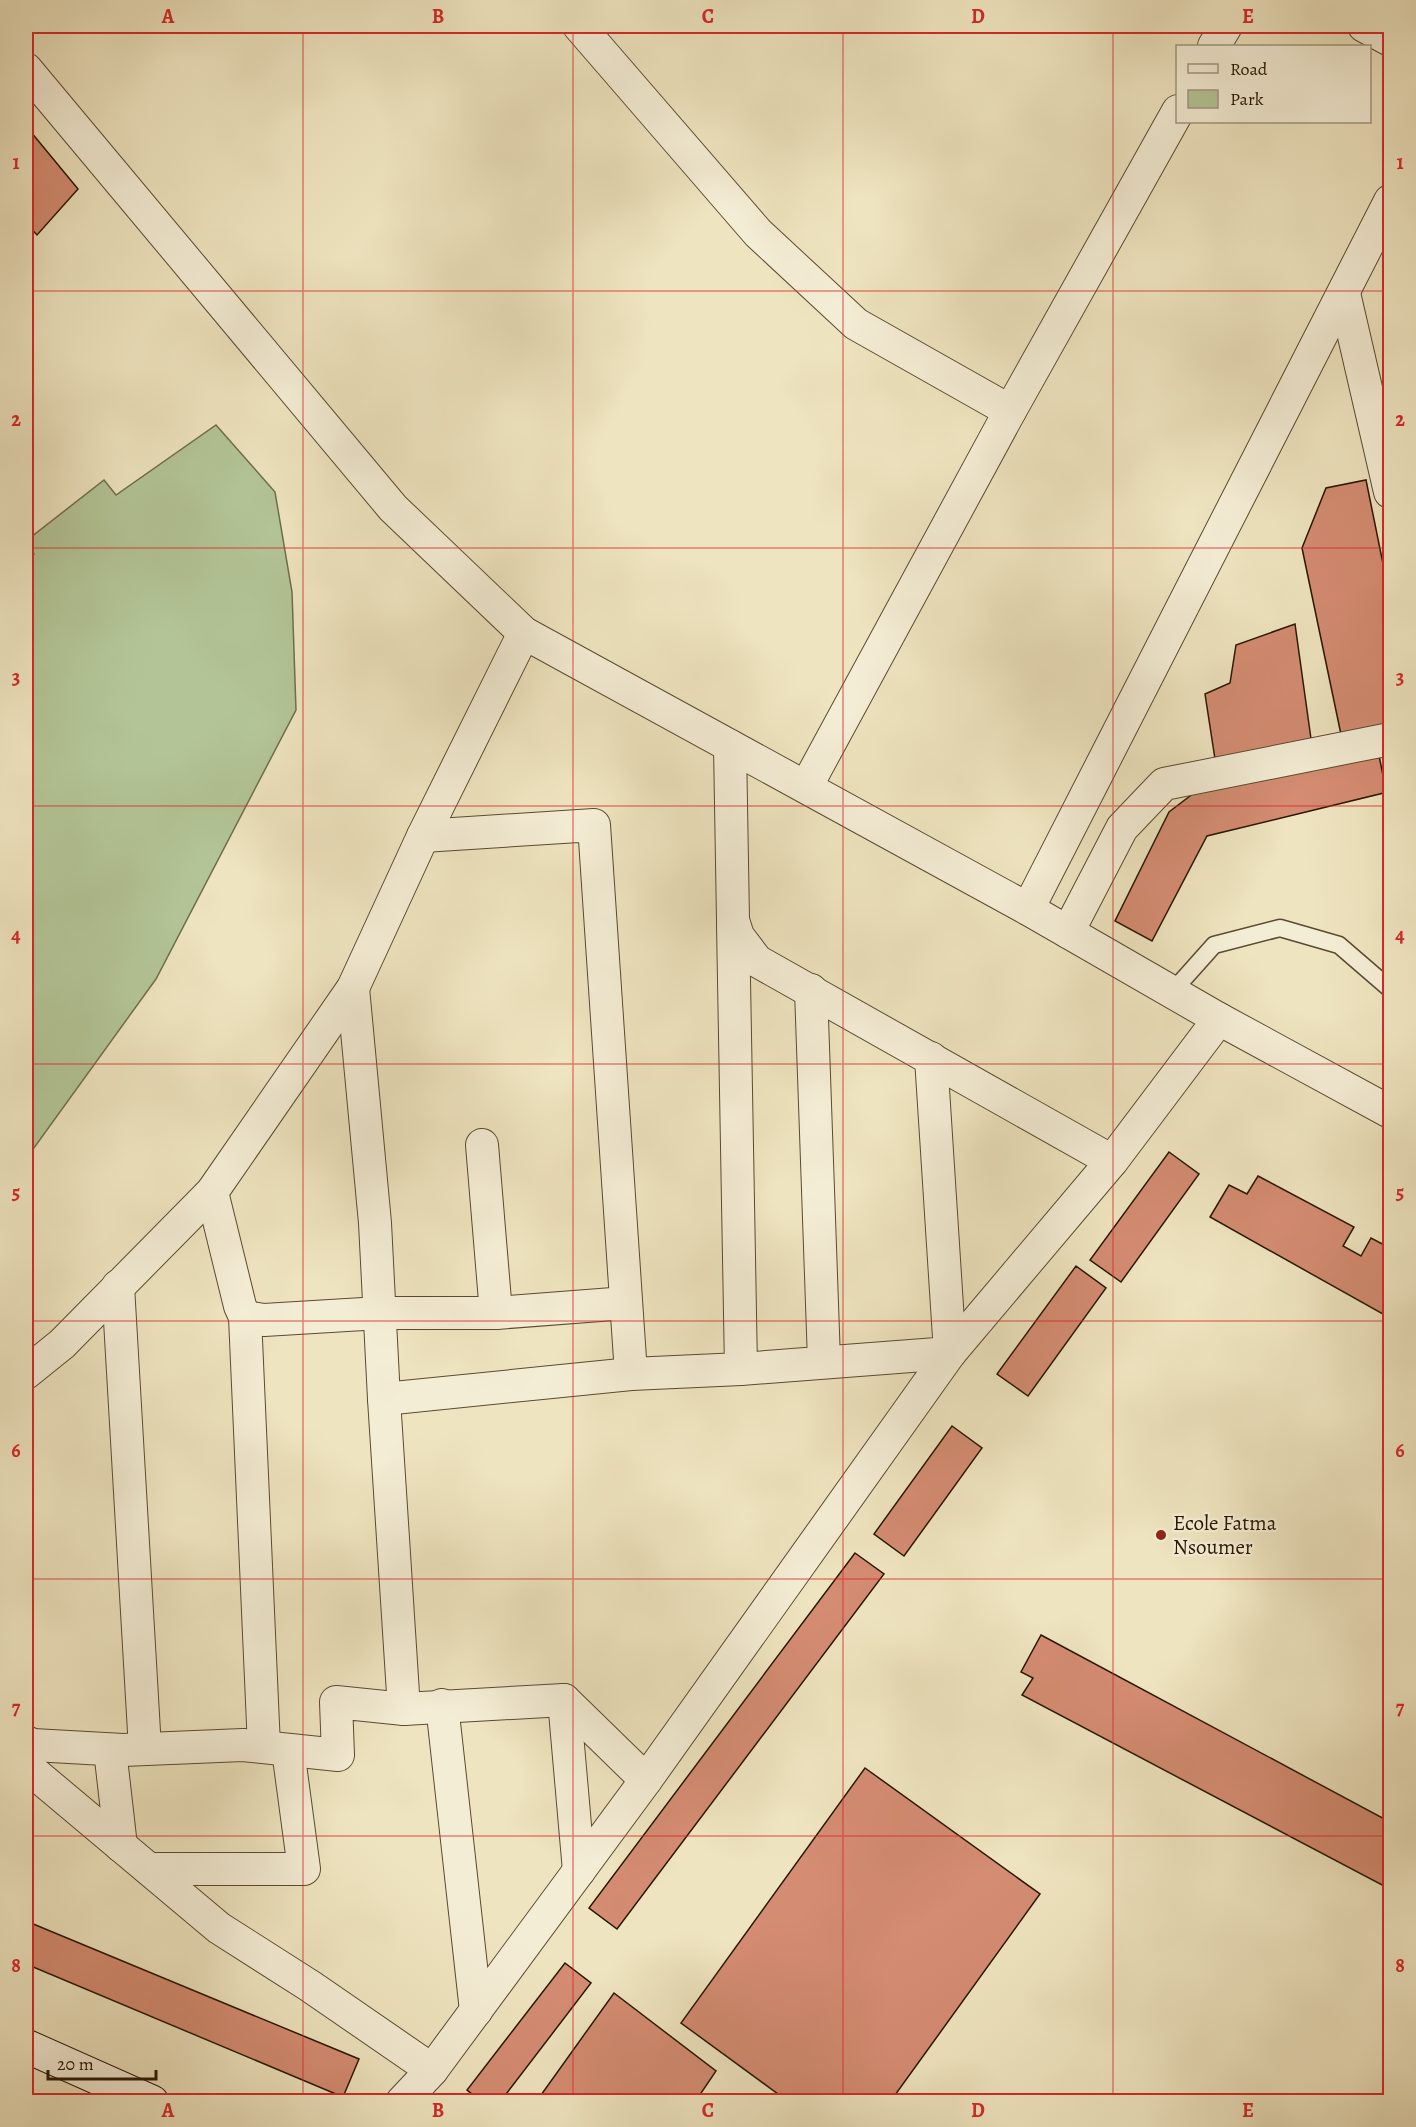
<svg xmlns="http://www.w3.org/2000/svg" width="1416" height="2127" font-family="Alegreya,serif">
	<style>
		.green { fill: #b3c597; stroke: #6e6e4c; stroke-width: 1.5 }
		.building { fill: #d48c72; stroke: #281600; stroke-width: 1.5 }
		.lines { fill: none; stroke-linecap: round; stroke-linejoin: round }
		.lane-casing { stroke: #5a4a30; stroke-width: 19 }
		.street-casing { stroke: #5a4a30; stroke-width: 34 }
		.secondary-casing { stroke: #281600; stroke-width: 35 }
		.lane { stroke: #f4edd5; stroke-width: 16 }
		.street { stroke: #f4edd5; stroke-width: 32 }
		.secondary { stroke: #f4edd5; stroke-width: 33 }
		.grid { fill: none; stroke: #d62828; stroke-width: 1.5; stroke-opacity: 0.55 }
		.poi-dot { fill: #8f2418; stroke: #f4edd5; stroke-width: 2 }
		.labels { text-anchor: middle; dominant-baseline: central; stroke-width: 4.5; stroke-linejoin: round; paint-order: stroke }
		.poi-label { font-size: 21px; fill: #281600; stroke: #f4edd5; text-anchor: start }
		.neatline { fill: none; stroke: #d62828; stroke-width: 2 }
		.grid-label { font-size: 20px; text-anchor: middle; font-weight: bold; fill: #d62828 }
	</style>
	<rect width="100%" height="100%" fill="#eee4bf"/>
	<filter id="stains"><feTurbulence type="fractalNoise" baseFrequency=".00333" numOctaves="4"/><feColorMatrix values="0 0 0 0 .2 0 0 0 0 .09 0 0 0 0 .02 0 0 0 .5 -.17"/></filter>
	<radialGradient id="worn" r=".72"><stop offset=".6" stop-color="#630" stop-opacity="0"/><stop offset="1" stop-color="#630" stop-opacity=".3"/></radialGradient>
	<polygon class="green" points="216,425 275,492 292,592 296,710 156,979 26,1159 26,561 34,554 26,541 104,480 116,495"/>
	<g class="building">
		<polygon points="26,126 78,189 37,235 26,223"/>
		<polygon points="1366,480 1390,598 1390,734 1343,744 1302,548 1326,488"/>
		<polygon points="1295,624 1312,746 1215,759 1205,694 1230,683 1236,645"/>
		<polygon points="1378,750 1384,781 1390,780 1390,799 1388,792 1207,836 1152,941 1115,921 1169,812 1198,790"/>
		<polygon points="1169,1152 1199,1174 1121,1282 1090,1260"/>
		<polygon points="1258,1176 1354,1227 1343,1246 1361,1256 1371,1238 1390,1248 1390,1318 1210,1217 1229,1185 1247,1194"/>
		<polygon points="1076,1266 1106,1288 1028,1396 997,1374"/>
		<polygon points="952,1426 982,1448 904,1556 874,1534"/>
		<polygon points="855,1553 884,1574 617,1929 589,1908"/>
		<polygon points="1041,1635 1390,1822 1390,1873 1384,1886 1022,1695 1033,1678 1021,1672"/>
		<polygon points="865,1768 1040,1894 890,2102 789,2102 681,2023"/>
		<polygon points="26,1921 359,2059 343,2097 26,1964"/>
		<polygon points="565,1963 591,1983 500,2102 482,2102 467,2090"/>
		<polygon points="614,1993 716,2071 695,2102 536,2102"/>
	</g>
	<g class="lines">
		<g class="lane-casing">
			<polyline id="lane" points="1172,992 1214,945 1280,928 1339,945 1390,989"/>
		</g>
		<g class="street-casing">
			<g id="street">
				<polyline points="579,26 758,233 856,324 1010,411"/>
				<polyline points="1364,26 1390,40"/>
				<polyline points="1214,46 1226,26"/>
				<polyline points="26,69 393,508 524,633 1028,909 1219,1019 1390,1112"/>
				<polyline points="1344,293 1390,492"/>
				<polyline points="730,746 733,920 738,936 757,961 1112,1161"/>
				<polyline points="806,787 1010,411 1178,111"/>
				<polyline points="423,836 594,825 631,1374 741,1369 950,1353 931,1058"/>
				<polyline points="1028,909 1390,201"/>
				<polyline points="733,924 741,1369"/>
				<polyline points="1068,932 1122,828 1164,784 1390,739"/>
				<polyline points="353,988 375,1223 384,1399 404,1709 564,1700 646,1780"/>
				<polyline points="811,990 824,1361"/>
				<polyline points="482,1145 496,1313"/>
				<polyline points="212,1192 240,1306 245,1317 264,1320 380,1313 496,1313 626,1303"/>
				<polyline points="118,1286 145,1749"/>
				<polyline points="245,1317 264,1747"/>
				<polyline points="26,1373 62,1344 212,1192 353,988 423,836 524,633"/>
				<polyline points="384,1399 631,1374"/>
				<polyline points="564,1700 579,1871"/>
				<polyline points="442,1705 476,2011"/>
				<polyline points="26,1742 33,1745 123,1750 243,1745 338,1755 336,1702 404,1709"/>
				<polyline points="110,1750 121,1846"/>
				<polyline points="26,1766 219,1928 310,1986 432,2070"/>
				<polyline points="149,1869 304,1869 288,1750"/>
				<polyline points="402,2102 432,2070 646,1780 950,1353 1112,1161 1219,1019"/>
			</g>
		</g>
		<g class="secondary-casing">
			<polyline id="secondary" points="26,2046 152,2102"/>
		</g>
		<use href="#lane" class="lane"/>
		<use href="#street" class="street"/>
		<use href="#secondary" class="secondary"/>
	</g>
	<path class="grid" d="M 303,26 L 303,2102M 573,26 L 573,2102M 843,26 L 843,2102M 1113,26 L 1113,2102M 26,291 L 1390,291M 26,548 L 1390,548M 26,806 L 1390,806M 26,1064 L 1390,1064M 26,1321 L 1390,1321M 26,1579 L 1390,1579M 26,1836 L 1390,1836"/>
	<circle class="poi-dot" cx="1161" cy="1535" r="6"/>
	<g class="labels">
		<g class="poi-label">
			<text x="1173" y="1523">Ecole Fatma<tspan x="1173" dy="24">Nsoumer</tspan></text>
		</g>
	</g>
	<rect width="1416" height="2127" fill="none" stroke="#eee4bf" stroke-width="66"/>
	<rect x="1176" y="45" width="195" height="78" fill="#f4edd5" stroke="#a29780" stroke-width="1.5"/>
	<rect x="1188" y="64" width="30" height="9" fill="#f4edd5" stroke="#a29780" stroke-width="1.5"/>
	<text x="1230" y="75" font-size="18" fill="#281600">Road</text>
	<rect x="1188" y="90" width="30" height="18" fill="#b3c597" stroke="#a29780" stroke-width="1.5"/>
	<text x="1230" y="105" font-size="18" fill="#281600">Park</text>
	<path d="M48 2070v9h108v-9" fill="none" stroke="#281600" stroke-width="3"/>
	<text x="57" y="2070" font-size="18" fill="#281600" stroke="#f4edd5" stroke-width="4.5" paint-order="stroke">20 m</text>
	<rect x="33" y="33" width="1350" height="2061" class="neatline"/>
	<g class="grid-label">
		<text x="168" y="23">A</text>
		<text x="438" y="23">B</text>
		<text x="708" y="23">C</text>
		<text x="978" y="23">D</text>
		<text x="1248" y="23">E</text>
		<text x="16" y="169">1</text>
		<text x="1400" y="169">1</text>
		<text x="16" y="426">2</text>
		<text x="1400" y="426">2</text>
		<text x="16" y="684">3</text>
		<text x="1400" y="684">3</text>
		<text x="16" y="942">4</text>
		<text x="1400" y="942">4</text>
		<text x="16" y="1199">5</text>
		<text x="1400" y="1199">5</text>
		<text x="16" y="1457">6</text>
		<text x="1400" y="1457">6</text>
		<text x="16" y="1714">7</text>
		<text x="1400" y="1714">7</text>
		<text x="16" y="1972">8</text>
		<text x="1400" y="1972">8</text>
		<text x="168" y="2117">A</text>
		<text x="438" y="2117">B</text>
		<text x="708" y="2117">C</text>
		<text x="978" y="2117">D</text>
		<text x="1248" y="2117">E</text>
	</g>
	<rect width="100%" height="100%" filter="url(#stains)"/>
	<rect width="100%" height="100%" fill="url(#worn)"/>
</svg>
